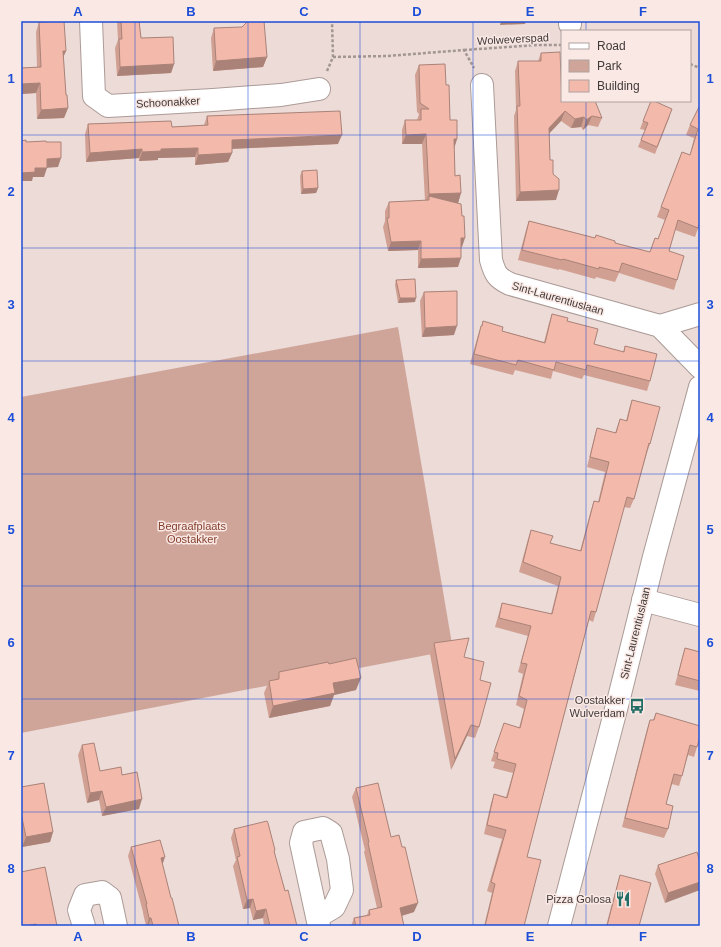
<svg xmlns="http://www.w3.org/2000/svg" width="721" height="947" font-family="Arial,sans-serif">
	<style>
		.green { fill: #cfa59a }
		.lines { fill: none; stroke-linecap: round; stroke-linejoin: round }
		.minor-casing { stroke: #ab9b97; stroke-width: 24 }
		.path { stroke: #a29693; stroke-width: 2.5; stroke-dasharray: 3 2; stroke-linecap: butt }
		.minor { stroke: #fff; stroke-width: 22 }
		.wall { fill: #d1a093 }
		.shaded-wall { fill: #aa8278 }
		.building { fill: #f3baab; stroke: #aa8278 }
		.grid { fill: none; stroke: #1d4ed8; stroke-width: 1; stroke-opacity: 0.55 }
		.labels { text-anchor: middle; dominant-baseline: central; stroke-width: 3; stroke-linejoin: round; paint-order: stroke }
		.street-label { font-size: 11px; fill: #403a38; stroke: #f9e8e4 }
		.park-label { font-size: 11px; fill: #843f2d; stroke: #f9e8e4 }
		.poi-label { font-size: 11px; fill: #403a38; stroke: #f9e8e4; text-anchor: end }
		.neatline { fill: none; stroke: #1d4ed8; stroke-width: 1.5 }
		.grid-label { font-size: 13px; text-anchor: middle; font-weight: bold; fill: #1d4ed8 }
	</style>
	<rect width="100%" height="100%" fill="#ecdbd7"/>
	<polygon class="green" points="398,327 453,650 21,733 21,397"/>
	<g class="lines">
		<g class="minor-casing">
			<g id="minor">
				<polyline points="91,21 94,96 108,106 213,100 281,95 319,89"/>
				<polyline points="570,21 570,24"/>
				<path d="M 482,85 L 491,260 C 495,274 497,278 510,284 L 660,326 L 700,367"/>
				<polyline points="660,326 700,314"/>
				<polyline points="643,600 700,615"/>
				<polyline points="317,917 334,907 342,890 338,859 331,833 323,828 304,832 301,843 319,926"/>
				<polyline points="84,926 79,910 85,895 102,892 110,898 116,926"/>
				<polyline points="559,926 620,694 654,557 700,387"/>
			</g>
		</g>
		<g class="path">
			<polyline points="464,50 537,45 562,45"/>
			<polyline points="333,57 388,56 464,50 474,68"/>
			<polyline points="690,64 700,68"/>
			<polyline points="327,71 333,57 332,21"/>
		</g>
		<use href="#minor" class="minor"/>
	</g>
	<g class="wall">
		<polygon points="117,21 139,21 141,38 174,64 171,73 117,76 115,48 118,40"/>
		<polygon points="39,22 66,51 63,57 66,95 68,108 64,118 37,119 36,93 21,94 21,68 37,67 36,32"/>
		<polygon points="214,28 267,57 263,67 213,71 211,38"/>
		<polygon points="541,53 561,94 602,118 598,127 588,125 583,130 581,127 571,128 561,121 549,133 550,160 553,174 556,200 516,201 514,116 516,110 515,71 518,61 538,61"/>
		<polygon points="419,65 446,85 450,120 457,139 454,148 455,176 461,193 458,203 462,247 461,247 458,267 418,268 418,250 388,251 383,227 385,221 385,211 389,202 425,201 422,144 402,144 402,130 405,120 417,120 419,114 417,112 415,75"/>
		<polygon points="700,105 700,223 695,237 675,230 669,251 677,280 674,290 619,273 615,282 596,277 595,279 559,269 559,270 518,260 526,230 529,221 650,252 655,238 658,239 665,220 657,217 682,152 690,155 694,138 686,135 690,125"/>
		<polygon points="207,116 338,144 232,149 232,153 228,162 195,165 195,157 158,158 158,160 139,161 139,158 86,162 85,134 88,124 172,127 204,125"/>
		<polygon points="670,116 655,154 638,147 645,130 640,129 643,121"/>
		<polygon points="302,171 318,188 316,193 301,194 300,176"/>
		<polygon points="396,280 415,302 398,303 395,285"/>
		<polygon points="424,292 454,335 422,337 420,301"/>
		<polygon points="552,314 567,321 594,344 623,352 625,346 650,381 647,391 584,375 582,379 553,371 551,379 515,370 513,375 470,364 478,335 483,321 502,331 544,342 549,323"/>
		<polygon points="632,400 650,444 647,453 634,499 630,508 624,507 596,612 593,622 589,620 527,857 524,926 484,926 492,893 487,891 502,839 484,834 491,803 494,794 506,797 513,773 493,768 495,762 491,761 504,723 519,728 524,709 516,705 523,674 518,672 528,636 495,627 499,613 502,603 551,614 558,586 519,572 528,539 531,530 550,543 580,551 591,510 594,501 598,502 605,472 587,467 594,438 597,428 615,433 620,419 626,421 629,409"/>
		<polygon points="434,643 464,657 480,680 479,727 475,738 467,736 451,770 430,654"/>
		<polygon points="685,648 700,652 700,691 675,685 682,658"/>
		<polygon points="329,664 356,690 334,695 330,706 269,718 264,693 269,681 276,679 279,672"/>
		<polygon points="656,713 697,747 694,757 688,755 682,776 679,786 672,784 666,804 668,829 664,838 622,827 647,729 650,720 653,720"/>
		<polygon points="82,745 100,771 122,775 139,809 102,816 99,800 87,803 78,755"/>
		<polygon points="21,787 53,832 50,842 22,847 21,841"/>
		<polygon points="356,788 391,837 414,912 402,916 404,926 351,926 354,918 367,915 369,910 377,908 364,852 365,850 352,797"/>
		<polygon points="234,829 275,850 274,853 285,891 297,926 264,926 263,918 253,920 250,908 243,909 233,866 236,860 231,838"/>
		<polygon points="131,847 162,864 171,898 179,926 146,926 143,913 143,912 128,856"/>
		<polygon points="700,862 665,903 655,874 658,865"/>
		<polygon points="620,875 639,926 606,926 617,885"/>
	</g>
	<g class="shaded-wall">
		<polygon points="501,21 526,21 525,24 500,25"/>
		<polygon points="63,51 66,51 62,60"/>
		<polygon points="267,57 263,67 213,71 216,61"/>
		<polygon points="174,64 171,73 117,76 120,67"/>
		<polygon points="40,83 36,93 21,94 21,84"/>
		<polygon points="68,108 64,118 37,119 41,110"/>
		<polygon points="565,111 561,121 546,137 549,128"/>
		<polygon points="592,116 588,125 583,130 586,120"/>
		<polygon points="584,117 581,127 571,128 575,119"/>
		<polygon points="426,134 422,144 402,144 406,135"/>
		<polygon points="342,135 338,144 228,149 232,140"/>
		<polygon points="454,139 457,139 454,149"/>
		<polygon points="198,148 195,157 158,158 158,160 139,161 142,152 161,149"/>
		<polygon points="142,149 139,158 86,162 90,153"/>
		<polygon points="232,153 228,162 195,165 198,155"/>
		<polygon points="61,158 58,167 44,168 47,159"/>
		<polygon points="35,168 47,168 44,177 33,177 32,181 21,181 21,173"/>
		<polygon points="318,188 316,193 301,194 303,189"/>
		<polygon points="559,190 556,200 516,201 520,192"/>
		<polygon points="461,193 458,203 429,200 429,196 425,204 429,194"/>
		<polygon points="461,238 465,238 462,247 458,247"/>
		<polygon points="421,241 418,250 388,251 391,242"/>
		<polygon points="461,258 458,267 418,268 421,259"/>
		<polygon points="400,298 416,298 415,302 398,303"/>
		<polygon points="457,326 454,335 422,337 425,328"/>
		<polygon points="361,678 356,690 334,695 330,706 269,718 273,706 333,683"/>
		<polygon points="471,725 467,736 451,770 455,759"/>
		<polygon points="102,791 99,800 87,803 90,793"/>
		<polygon points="142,799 139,809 102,816 106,807"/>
		<polygon points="53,832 50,842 22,847 26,837"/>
		<polygon points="165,857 162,866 161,858"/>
		<polygon points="700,882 700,890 665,903 668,893"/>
		<polygon points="253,899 250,908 243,909 247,900"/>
		<polygon points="418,903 414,912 397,917 400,908"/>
		<polygon points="266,909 263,918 253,920 256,911"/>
		<polygon points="149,918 151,918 148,926 147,926"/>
		<polygon points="36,924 36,926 26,926"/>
	</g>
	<g class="building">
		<polygon points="64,21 66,51 63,51 66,95 67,95 68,108 41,110 40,83 21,84 21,68 41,67 39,22"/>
		<polygon points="121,21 139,21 141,38 173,37 174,64 120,67 119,39 122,39"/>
		<polygon points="248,21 264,21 267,57 216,61 214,28 242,27"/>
		<polygon points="560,52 562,101 595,101 602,118 592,116 586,120 584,117 575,119 565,111 549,128 550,160 553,160 553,174 559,179 559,190 520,192 517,106 520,106 518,61 541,61 541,53"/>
		<polygon points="445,64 446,85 449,85 450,120 457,120 457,139 454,139 455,176 460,175 461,193 429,194 426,134 406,135 405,120 421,120 421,109 429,109 420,103 419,65"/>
		<polygon points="651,101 654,101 672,109 657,147 641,140 648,123 643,121"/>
		<polygon points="700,105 700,223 698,228 678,220 669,251 684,256 677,280 622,263 619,272 599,267 599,269 563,259 562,260 522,250 529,221 595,238 596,235 615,241 615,243 650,252 655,238 658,239 669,210 661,207 682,152 690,155 698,129 690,125"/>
		<polygon points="340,111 342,135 232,140 232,153 198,155 198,148 161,149 161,151 142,152 142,149 90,153 88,124 171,121 172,127 208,125 207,116"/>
		<polygon points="26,140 26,142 46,141 46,142 61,142 61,158 47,159 47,168 35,168 35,172 21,173 21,141"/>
		<polygon points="317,170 318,188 303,189 302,171"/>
		<polygon points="429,196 461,204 462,216 464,216 465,238 461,238 461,258 421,259 421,241 391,242 387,218 389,218 389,202 429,200"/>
		<polygon points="415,279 416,298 400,298 396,280"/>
		<polygon points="457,291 457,326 425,328 424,292"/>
		<polygon points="552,314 568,318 567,321 598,329 594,344 624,352 625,346 657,354 650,381 587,365 586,370 556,362 554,370 518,360 516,365 474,354 481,326 482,326 483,321 503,327 502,331 545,343"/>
		<polygon points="632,400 660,407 650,444 649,443 634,499 627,497 596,612 591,611 527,857 541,860 524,926 485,926 495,884 491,882 506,830 487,825 494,794 507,798 516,764 497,759 498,753 494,752 504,723 520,728 527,700 519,696 527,664 521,663 531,626 499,618 502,603 552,614 561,577 523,562 531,530 553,536 550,543 581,551 594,501 599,502 609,462 590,457 597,428 616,433 620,419 627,421"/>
		<polygon points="469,638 464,657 484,662 480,680 491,683 479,727 471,725 455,759 434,643"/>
		<polygon points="685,648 700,652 700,681 678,675"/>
		<polygon points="356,658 361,678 333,683 335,693 273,706 269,681 279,679 279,672 328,662 329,664"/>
		<polygon points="656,713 700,726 700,737 697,747 690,745 682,776 674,774 666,804 673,806 668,829 625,818 650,720 654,720"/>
		<polygon points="94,743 100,771 121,767 122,775 137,772 142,799 106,807 102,791 90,793 82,745"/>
		<polygon points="44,783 53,832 26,837 21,813 21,787"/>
		<polygon points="378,783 391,837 399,835 402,847 405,847 418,903 400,908 404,926 356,926 354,918 370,915 369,910 382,907 368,843 369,842 356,788"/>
		<polygon points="267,821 268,823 275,850 274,851 285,891 288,890 297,926 270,926 266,909 256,911 253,899 247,900 237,857 240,856 234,829"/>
		<polygon points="160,840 165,857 161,858 171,898 172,898 179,926 153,926 151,918 149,918 146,904 147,904 131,847"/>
		<polygon points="697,852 700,862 700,882 668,893 658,865"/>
		<polygon points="45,867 57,926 59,925 59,926 37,926 36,924 26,926 21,926 21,872"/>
		<polygon points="620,875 651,883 639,926 607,926"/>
	</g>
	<path class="grid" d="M 135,21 L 135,926M 248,21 L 248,926M 360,21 L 360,926M 473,21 L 473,926M 586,21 L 586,31M 586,101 L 586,926M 21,135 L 700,135M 21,248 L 700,248M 21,361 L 700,361M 21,474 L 700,474M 21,586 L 700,586M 21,699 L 700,699M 21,812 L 700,812"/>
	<defs>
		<g id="bus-bare" transform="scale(1.2)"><path d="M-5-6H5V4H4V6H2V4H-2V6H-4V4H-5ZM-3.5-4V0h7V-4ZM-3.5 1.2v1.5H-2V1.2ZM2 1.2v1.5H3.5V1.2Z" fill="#246d65" stroke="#f9e8e4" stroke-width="2.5" paint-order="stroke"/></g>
		<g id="restaurant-bare" transform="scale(1.2)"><path d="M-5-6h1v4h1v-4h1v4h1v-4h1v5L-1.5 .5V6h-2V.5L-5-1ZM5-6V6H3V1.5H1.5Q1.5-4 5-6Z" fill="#246d65" stroke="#f9e8e4" stroke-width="2.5" paint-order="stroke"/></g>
	</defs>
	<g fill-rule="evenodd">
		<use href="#bus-bare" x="637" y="706"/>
		<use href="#restaurant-bare" x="623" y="899"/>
	</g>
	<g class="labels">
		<g class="street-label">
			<text transform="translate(513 39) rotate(-3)">Wolweverspad</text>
			<text transform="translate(168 102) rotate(-3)">Schoonakker</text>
			<text transform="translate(558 298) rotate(16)">Sint-Laurentiuslaan</text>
			<text transform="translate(635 633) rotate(-76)">Sint-Laurentiuslaan</text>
		</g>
		<g class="park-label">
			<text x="192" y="526">Begraafplaats<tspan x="192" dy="13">Oostakker</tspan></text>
		</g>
		<g class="poi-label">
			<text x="625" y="700">Oostakker<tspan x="625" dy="13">Wulverdam</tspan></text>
			<text x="611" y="899">Pizza Golosa</text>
		</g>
	</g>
	<rect width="721" height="947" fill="none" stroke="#f9e8e4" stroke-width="44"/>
	<rect x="561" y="30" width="130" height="72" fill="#f9e8e4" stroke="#afa29f"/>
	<rect x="569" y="43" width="20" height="6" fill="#ffffff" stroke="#afa29f"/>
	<text x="597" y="50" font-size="12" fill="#403a38">Road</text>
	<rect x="569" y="60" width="20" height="12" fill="#cfa59a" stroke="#afa29f"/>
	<text x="597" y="70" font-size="12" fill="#403a38">Park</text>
	<rect x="569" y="80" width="20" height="12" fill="#f3baab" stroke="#afa29f"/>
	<text x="597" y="90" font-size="12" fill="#403a38">Building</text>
	<rect x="22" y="22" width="677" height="903" class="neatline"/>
	<g class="grid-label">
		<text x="78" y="16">A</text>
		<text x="191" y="16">B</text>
		<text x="304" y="16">C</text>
		<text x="417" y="16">D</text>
		<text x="530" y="16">E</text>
		<text x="643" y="16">F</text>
		<text x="11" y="83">1</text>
		<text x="710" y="83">1</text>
		<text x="11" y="196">2</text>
		<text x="710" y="196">2</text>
		<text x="11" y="309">3</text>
		<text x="710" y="309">3</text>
		<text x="11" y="422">4</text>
		<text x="710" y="422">4</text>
		<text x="11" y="534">5</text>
		<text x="710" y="534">5</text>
		<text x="11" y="647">6</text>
		<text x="710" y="647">6</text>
		<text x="11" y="760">7</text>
		<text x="710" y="760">7</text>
		<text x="11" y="873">8</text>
		<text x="710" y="873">8</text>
		<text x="78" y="941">A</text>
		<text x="191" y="941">B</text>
		<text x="304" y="941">C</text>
		<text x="417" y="941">D</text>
		<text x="530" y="941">E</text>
		<text x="643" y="941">F</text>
	</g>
</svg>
